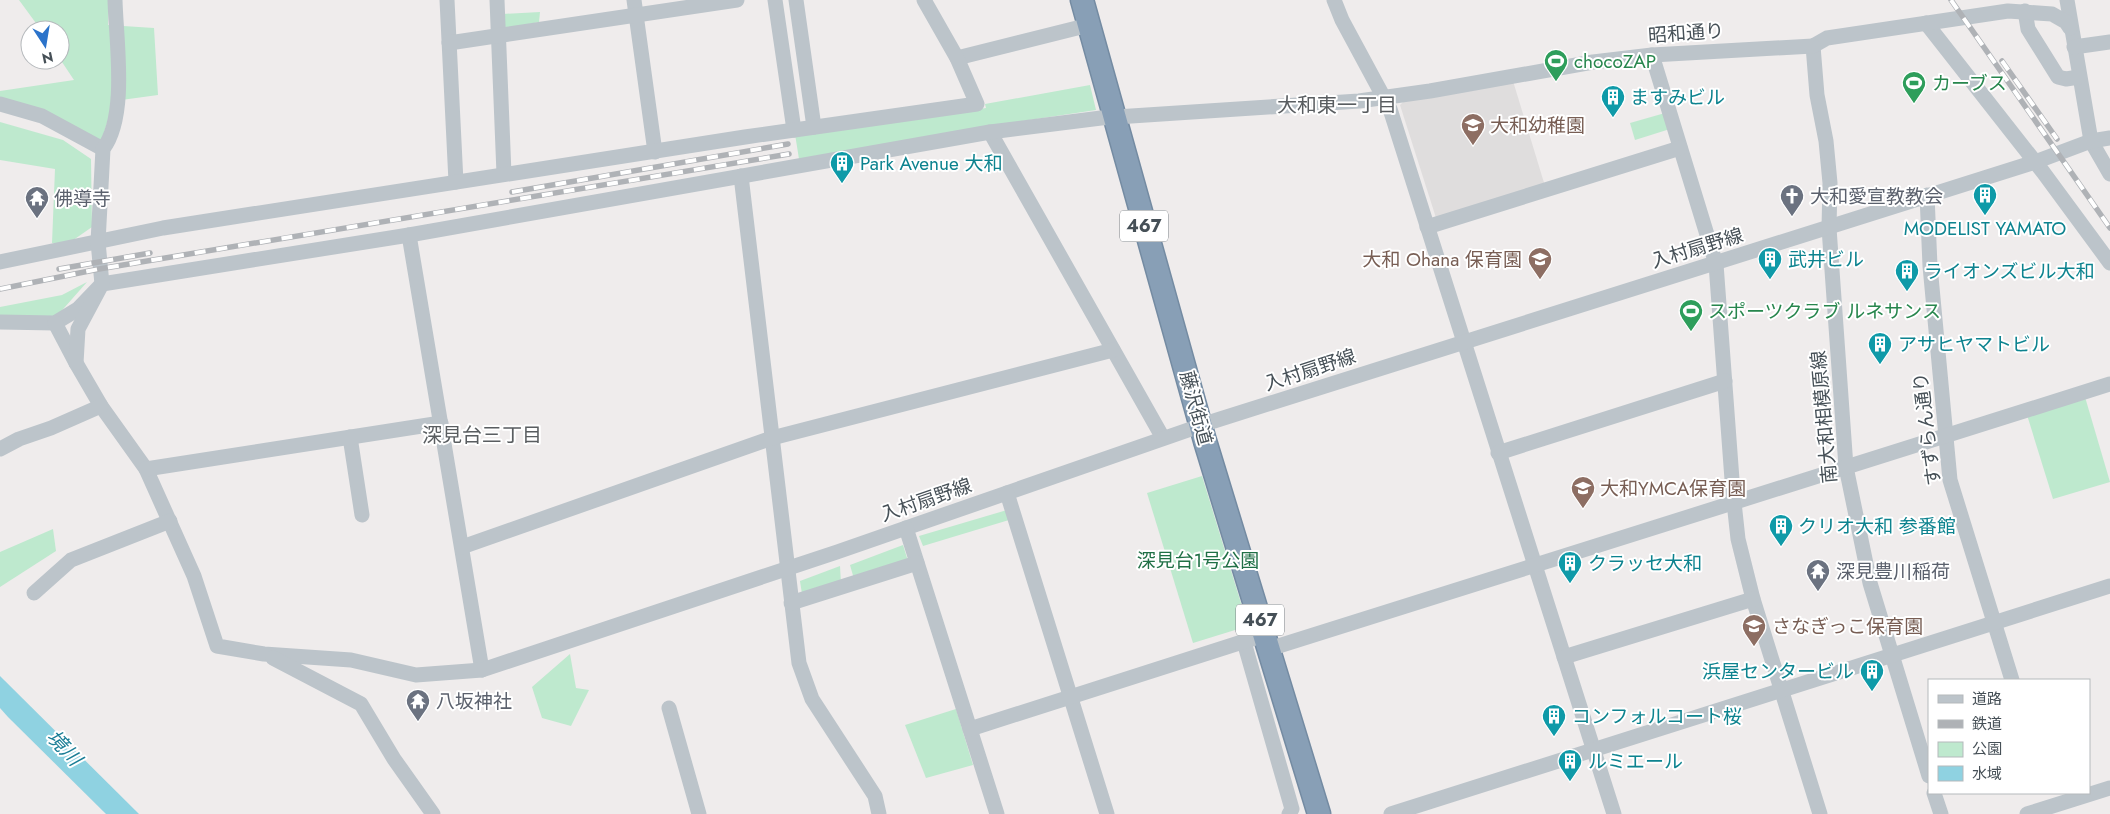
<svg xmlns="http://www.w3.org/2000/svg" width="2110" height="814" font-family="Jost,'Noto Sans JP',sans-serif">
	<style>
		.education { fill: #dfdddd }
		.green { fill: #bee9ce }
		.water { fill: #8fd2e1 }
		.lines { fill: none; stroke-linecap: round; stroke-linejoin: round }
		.highway-casing { stroke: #748ba2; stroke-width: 25 }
		.minor { stroke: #bcc4ca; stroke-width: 15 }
		.highway { stroke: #889fb6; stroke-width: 22 }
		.rail-casing { stroke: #afb2b6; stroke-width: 5.5 }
		.rail { stroke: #fff; stroke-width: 4; stroke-dasharray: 11; stroke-linecap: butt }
		.labels { text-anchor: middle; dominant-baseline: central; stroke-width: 4; stroke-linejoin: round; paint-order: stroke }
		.shield { fill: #fff; stroke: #7e8489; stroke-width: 1 }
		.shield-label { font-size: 18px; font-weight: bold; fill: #465057 }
		.street-label { font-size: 19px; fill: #465057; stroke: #fff }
		.leisure-label { font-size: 19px; fill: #27864d; stroke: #fff; text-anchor: start }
		.culture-label { font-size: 19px; fill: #0d838f; stroke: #fff; text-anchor: start }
		.education-label { font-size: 19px; fill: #785e54; stroke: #fff; text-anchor: start }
		.worship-label { font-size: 19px; fill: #5b616d; stroke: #fff; text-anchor: start }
		.park-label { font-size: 19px; fill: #207046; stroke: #fff }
		.neighbourhood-label { font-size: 20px; fill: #595d60; stroke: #fff }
		.water-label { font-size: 20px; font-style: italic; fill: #1a7e96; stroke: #fff }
	</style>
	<rect width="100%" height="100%" fill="#efecec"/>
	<polygon class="education" points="1513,81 1545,186 1437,221 1400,105 1403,102"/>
	<g class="green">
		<polygon points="19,0 109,0 108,25 154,28 158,95 114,101 101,142 0,98 0,91 74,80 60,59 60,30 41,30"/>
		<polygon points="540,12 539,22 504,29 503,14"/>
		<polygon points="1090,85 1096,110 989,126 799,159 795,134 894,122 986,108 985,104"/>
		<polygon points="1665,113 1670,129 1635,140 1630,123"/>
		<polygon points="0,122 63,140 91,159 92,227 69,243 52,243 55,169 0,160"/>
		<polygon points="87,282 57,316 0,316 0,307 62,295"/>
		<polygon points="2085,397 2110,482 2053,499 2027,415"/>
		<polygon points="1202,476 1248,626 1193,643 1147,493"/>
		<polygon points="1007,510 1009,520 923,546 919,536"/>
		<polygon points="53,529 56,551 0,587 0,552"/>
		<polygon points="903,545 908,561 854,579 850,565"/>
		<polygon points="840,566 841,584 802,594 800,581"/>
		<polygon points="570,654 576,688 589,690 571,726 542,718 532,687"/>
		<polygon points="956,709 973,765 926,778 905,725"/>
	</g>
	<polygon class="water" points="0,676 139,814 106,814 8,717 0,708"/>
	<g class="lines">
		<g class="highway-casing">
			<polyline id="highway" points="1082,0 1205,441 1319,814"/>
		</g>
		<g class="minor">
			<polyline points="447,0 456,182"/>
			<polyline points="497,0 504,174"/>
			<polyline points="634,0 655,152"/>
			<polyline points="775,0 794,130"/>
			<polyline points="796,0 814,127"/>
			<polyline points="1334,0 1342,20 1390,109 1614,814"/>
			<polyline points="2067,0 2091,141 2110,174"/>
			<polyline points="2025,11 2028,29 2058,77 2066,79 2079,77"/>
			<polyline points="1926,23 2043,172 2110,263"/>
			<polyline points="449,43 737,0"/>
			<polyline points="1813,46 1817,95 1826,141 1830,183 1829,228 1846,467 1870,583 1929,776"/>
			<polyline points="1813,46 1827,38 2008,11 2052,14 2066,22 2070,28"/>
			<polyline points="2074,47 2110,42"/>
			<polyline points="1652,55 1716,264 1733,493 1738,539 1753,599 1820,814"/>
			<polyline points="957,58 1089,25"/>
			<polyline points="0,104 42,116 103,149"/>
			<polyline points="990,132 1163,438"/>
			<polyline points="741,176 799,663 812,699 875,796 879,814"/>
			<polyline points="1927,195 1930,266 1950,480 2012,680"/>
			<polyline points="1427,227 1680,148"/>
			<polyline points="409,235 482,670"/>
			<polyline points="0,262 163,228 745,137 977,104 957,58 924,0"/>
			<polyline points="0,322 55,323 78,309 102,284 409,235 990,132 1101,118 1359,101 1430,91 1593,62 1652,55 1813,46"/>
			<polyline points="55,323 76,363 101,406 146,469 194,576 217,646 264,654 351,660 416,675 482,670 837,552 1214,421 2035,162 2091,141 2110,138"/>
			<path d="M 76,363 L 78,329 L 102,284 L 98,242 L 103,149 C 128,116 116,41 115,0"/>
			<polyline points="350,437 362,515"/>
			<polyline points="0,449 19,439 51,428 101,406"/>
			<polyline points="1498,453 1725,381"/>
			<polyline points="146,469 441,423"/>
			<polyline points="1007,493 1107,814"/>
			<polyline points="906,528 997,814"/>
			<polyline points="462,547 772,438 1113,350"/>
			<polyline points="34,593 71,560 170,521"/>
			<polyline points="791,603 917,563"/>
			<polyline points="1244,642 1292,809 1289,814"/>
			<polyline points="1269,649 2110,384"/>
			<polyline points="1564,657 1753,599"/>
			<polyline points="273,658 361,704 394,759 433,814"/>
			<polyline points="669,708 699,814"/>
			<polyline points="970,729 1264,635"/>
			<polyline points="1934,793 1941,814"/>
			<polyline points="1391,814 2110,586"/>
			<polyline points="2027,814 2110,788"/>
		</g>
		<use href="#highway" class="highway"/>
		<g class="rail-casing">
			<g id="rail">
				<polyline points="1951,0 2110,228"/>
				<polyline points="2002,61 2057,139"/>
				<polyline points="512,192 788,144"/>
				<polyline points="59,269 150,253"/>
				<polyline points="0,289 99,269 789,154"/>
			</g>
		</g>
		<use href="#rail" class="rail"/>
	</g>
	<defs>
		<g id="stadium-pin" transform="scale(1.25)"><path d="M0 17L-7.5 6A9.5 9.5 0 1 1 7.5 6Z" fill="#2e9e5b" stroke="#fff"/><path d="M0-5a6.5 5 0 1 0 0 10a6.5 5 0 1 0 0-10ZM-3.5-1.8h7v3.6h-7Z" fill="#fff"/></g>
		<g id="building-pin" transform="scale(1.25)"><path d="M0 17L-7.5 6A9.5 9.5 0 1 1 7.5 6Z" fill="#0f9aa8" stroke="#fff"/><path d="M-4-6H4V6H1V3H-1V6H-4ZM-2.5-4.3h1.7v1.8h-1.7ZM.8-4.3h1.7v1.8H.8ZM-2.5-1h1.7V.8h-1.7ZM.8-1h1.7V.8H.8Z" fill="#fff"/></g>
		<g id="school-pin" transform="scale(1.25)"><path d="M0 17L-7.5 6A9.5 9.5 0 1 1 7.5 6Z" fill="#8d6e63" stroke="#fff"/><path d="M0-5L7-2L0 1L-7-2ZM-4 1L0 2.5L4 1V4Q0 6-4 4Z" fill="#fff"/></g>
		<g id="church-pin" transform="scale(1.25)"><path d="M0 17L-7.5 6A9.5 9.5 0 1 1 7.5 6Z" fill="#6b7280" stroke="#fff"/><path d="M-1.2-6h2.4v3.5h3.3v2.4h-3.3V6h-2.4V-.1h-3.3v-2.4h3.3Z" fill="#fff"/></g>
		<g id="temple-pin" transform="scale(1.25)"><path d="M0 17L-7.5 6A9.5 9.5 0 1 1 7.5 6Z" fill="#6b7280" stroke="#fff"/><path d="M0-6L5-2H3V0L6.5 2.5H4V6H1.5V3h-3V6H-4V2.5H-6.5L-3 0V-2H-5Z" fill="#fff"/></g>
	</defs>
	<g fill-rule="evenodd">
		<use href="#stadium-pin" x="1556" y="61"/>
		<use href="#stadium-pin" x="1914" y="83"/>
		<use href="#building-pin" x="1613" y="97"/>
		<use href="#school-pin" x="1473" y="125"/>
		<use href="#building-pin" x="842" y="163"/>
		<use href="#building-pin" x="1985" y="195"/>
		<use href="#church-pin" x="1792" y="196"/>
		<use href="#temple-pin" x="37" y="198"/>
		<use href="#school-pin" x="1540" y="259"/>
		<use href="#building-pin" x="1770" y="259"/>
		<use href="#building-pin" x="1907" y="271"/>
		<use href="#stadium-pin" x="1691" y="311"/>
		<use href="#building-pin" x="1880" y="344"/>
		<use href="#school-pin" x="1583" y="488"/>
		<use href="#building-pin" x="1781" y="526"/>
		<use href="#building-pin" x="1570" y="563"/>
		<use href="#temple-pin" x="1818" y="571"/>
		<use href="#school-pin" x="1754" y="626"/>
		<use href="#building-pin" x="1872" y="671"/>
		<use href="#temple-pin" x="418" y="701"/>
		<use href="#building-pin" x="1554" y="716"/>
		<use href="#building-pin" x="1570" y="761"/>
	</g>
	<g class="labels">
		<g class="shield">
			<rect x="1120" y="210.5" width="48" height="31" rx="4"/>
			<rect x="1236" y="604.5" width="48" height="31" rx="4"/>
		</g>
		<g class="shield-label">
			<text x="1144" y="226">467</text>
			<text x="1260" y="620">467</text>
		</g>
		<g class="street-label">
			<text transform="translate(1686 33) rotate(-4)">昭和通り</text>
			<text transform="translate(1697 248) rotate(-17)">入村扇野線</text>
			<text transform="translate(1310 370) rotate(-18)">入村扇野線</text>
			<text transform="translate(1196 408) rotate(75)">藤沢街道</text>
			<text transform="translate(1824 417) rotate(-95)">南大和相模原線</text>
			<text transform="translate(1927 429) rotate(-97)">すずらん通り</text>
			<text transform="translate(926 500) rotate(-19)">入村扇野線</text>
		</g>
		<g class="leisure-label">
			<text x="1574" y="61">chocoZAP</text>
			<text x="1932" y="83">カーブス</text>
			<text x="1708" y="311">スポーツクラブ ルネサンス</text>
		</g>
		<g class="culture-label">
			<text x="1630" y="97">ますみビル</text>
			<text x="860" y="163">Park Avenue 大和</text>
			<text x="1985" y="228" text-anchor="middle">MODELIST YAMATO</text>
			<text x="1788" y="259">武井ビル</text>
			<text x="1924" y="271">ライオンズビル大和</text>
			<text x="1898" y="344">アサヒヤマトビル</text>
			<text x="1798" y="526">クリオ大和 参番館</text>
			<text x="1588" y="563">クラッセ大和</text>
			<text x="1854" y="671" text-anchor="end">浜屋センタービル</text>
			<text x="1572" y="716">コンフォルコート桜</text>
			<text x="1588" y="761">ルミエール</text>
		</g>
		<g class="education-label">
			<text x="1490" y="125">大和幼稚園</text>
			<text x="1522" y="259" text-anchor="end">大和 Ohana 保育園</text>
			<text x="1600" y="488">大和YMCA保育園</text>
			<text x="1772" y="626">さなぎっこ保育園</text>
		</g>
		<g class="worship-label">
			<text x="1810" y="196">大和愛宣教教会</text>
			<text x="54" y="198">佛導寺</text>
			<text x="1836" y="571">深見豊川稲荷</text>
			<text x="436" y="701">八坂神社</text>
		</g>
		<g class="park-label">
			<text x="1198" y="560">深見台1号公園</text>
		</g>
		<g class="neighbourhood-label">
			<text x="1337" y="105">大和東一丁目</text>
			<text x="482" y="435">深見台三丁目</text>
		</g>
		<g class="water-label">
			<text transform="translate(64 748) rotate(47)">境川</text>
		</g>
	</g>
	<rect x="1928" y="679" width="162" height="115" fill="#ffffff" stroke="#b5b9bc"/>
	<rect x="1938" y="695" width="25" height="8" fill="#bcc4ca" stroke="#b5b9bc"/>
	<text x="1972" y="704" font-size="15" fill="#465057">道路</text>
	<rect x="1938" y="720" width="25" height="8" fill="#afb2b6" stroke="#b5b9bc"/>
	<text x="1972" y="729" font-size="15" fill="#465057">鉄道</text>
	<rect x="1938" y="742" width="25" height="15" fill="#bee9ce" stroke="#b5b9bc"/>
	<text x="1972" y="754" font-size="15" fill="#465057">公園</text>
	<rect x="1938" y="766" width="25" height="15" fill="#8fd2e1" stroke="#b5b9bc"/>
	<text x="1972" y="779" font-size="15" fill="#465057">水域</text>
	<g transform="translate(45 45) rotate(168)"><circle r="24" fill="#ffffff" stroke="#b5b9bc"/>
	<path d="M0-4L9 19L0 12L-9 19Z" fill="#2b73ca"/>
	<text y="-8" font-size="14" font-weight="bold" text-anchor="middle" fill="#465057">N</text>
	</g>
</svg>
